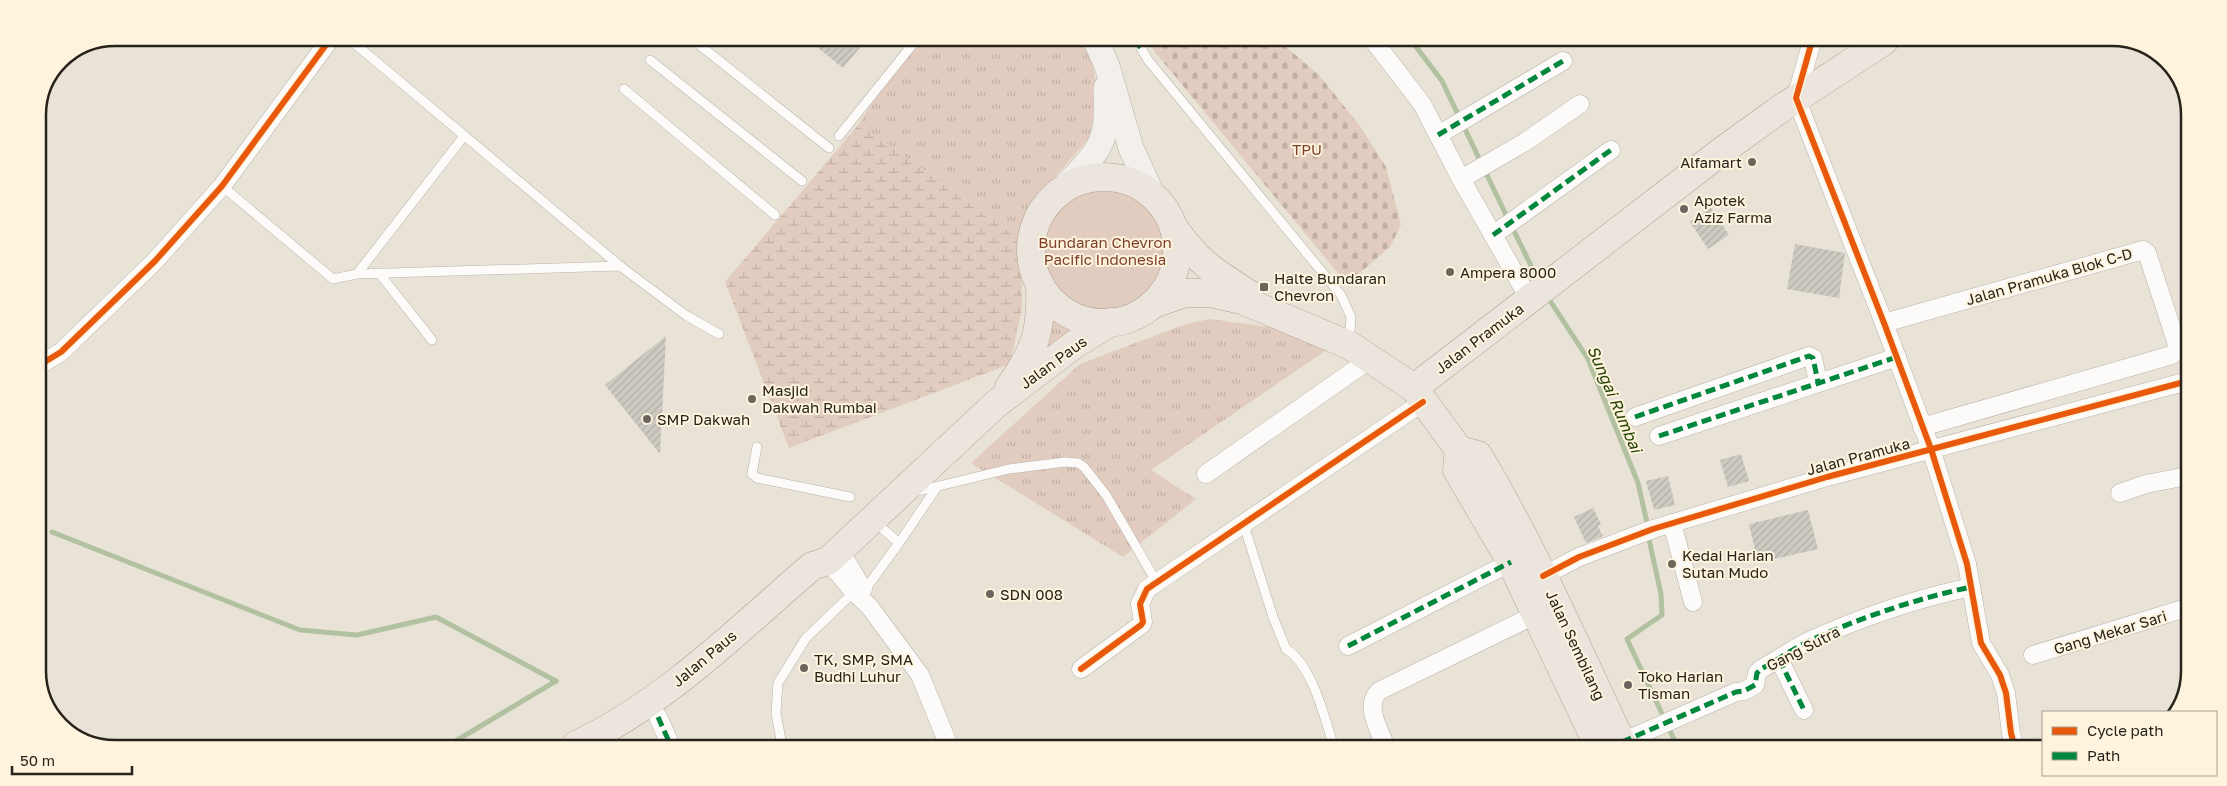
<svg xmlns="http://www.w3.org/2000/svg" width="2227" height="786" font-family="'Golos Text',sans-serif">
	<style>
		.grass { fill: url(#grass-tufts) }
		.wetland { fill: url(#wetland-marsh) }
		.cemetery { fill: url(#cemetery-stones) }
		.park { fill: #e2ccc0 }
		.lines { fill: none; stroke-linecap: round; stroke-linejoin: round }
		.stream { stroke: #b2c1a0; stroke-width: 5 }
		.building { fill: url(#building-hatch) }
		.lane-casing { stroke: #b8b3aa; stroke-width: 10 }
		.street-casing { stroke: #b8b3aa; stroke-width: 19 }
		.secondary-casing { stroke: #b8b3aa; stroke-width: 26 }
		.primary-casing { stroke: #aea292; stroke-width: 29 }
		.lane { stroke: #fcfbf9; stroke-width: 9 }
		.street { stroke: #fcfbf9; stroke-width: 18 }
		.secondary { stroke: #f3f0eb; stroke-width: 25 }
		.primary { stroke: #ebe5de; stroke-width: 28 }
		.quiet { stroke: #00873e; stroke-width: 5; stroke-dasharray: 10 5; stroke-linecap: butt }
		.cycleway-casing { stroke: #fef3dd; stroke-width: 9 }
		.cycleway { stroke: #e8590c; stroke-width: 6 }
		.poi-dot { fill: #6b665d; stroke: #fef3dd; stroke-width: 2 }
		.labels { text-anchor: middle; dominant-baseline: central; stroke-width: 4; stroke-linejoin: round; paint-order: stroke }
		.park-label { font-size: 15px; fill: #7f402a; stroke: #fef3dd }
		.poi-label { font-size: 15px; fill: #27231b; stroke: #fef3dd; text-anchor: start }
		.street-label { font-size: 15px; fill: #27231b; stroke: #fef3dd }
		.water-label { font-size: 16px; font-style: italic; fill: #264303; stroke: #fef3dd }
		.rim { fill: none; stroke: #27231b; stroke-width: 2.5 }
	</style>
	<defs>
		<pattern id="grass-tufts" width="24" height="20" patternUnits="userSpaceOnUse" patternTransform="scale(1.25)"><rect width="24" height="20" fill="#e2ccc0"/><path d="M3 7l-1-3M5 7V3M7 7l1-3M15 17l-1-3M17 17v-4M19 17l1-3" fill="none" stroke="#c2afa4"/></pattern>
		<pattern id="wetland-marsh" width="20" height="14" patternUnits="userSpaceOnUse" patternTransform="scale(1.25)"><rect width="20" height="14" fill="#e2ccc0"/><path d="M1 5h8M5 5V1M11 12h8M15 12V8" fill="none" stroke="#c2afa4"/></pattern>
		<pattern id="cemetery-stones" width="16" height="16" patternUnits="userSpaceOnUse" patternTransform="scale(1.25)"><rect width="16" height="16" fill="#e2ccc0"/><path d="M2 7V4a2 2 0 0 1 4 0v3zM10 15v-3a2 2 0 0 1 4 0v3z" fill="#c2afa4"/></pattern>
		<pattern id="building-hatch" width="6" height="6" patternUnits="userSpaceOnUse" patternTransform="scale(1.25)"><rect width="6" height="6" fill="#cdcbc1"/><path d="M-1 1l2-2M0 6l6-6M5 7l2-2" fill="none" stroke="#b0aea5"/></pattern>
	</defs>
	<rect width="100%" height="100%" fill="#e9e3d7"/>
	<g class="grass">
		<polygon points="913,39 1080,39 1092,61 1099,100 1094,120 1088,139 1037,198 1023,220 1021,240 859,124"/>
		<polygon points="1049,311 1073,327 1028,373"/>
		<polygon points="1209,319 1286,329 1328,349 1151,470 1196,499 1123,557 971,463 1080,364 1183,325"/>
	</g>
	<polygon class="wetland" points="859,124 1021,240 1022,308 1010,364 789,448 725,282"/>
	<polygon class="cemetery" points="1145,40 1278,40 1319,75 1360,126 1386,167 1401,225 1390,247 1347,284"/>
	<circle class="park" cx="1105" cy="251" r="63"/>
	<g class="lines">
		<g class="stream">
			<polyline points="1411,40 1442,81 1508,219"/>
			<polyline points="1512,227 1539,282"/>
			<polyline points="1547,296 1588,359 1638,483 1648,527"/>
			<polyline points="52,532 300,630 357,635 436,617 556,681"/>
			<polyline points="1648,535 1661,594 1662,615 1627,639 1678,748"/>
			<polyline points="449,745 556,681"/>
		</g>
	</g>
	<g class="building">
		<polygon points="807,39 867,39 843,68"/>
		<polygon points="1711,208 1729,235 1708,249 1690,222"/>
		<polygon points="1795,244 1845,253 1839,298 1787,289"/>
		<polygon points="666,336 660,454 605,385"/>
		<polygon points="1741,454 1749,481 1728,487 1720,460"/>
		<polygon points="1668,476 1675,505 1654,510 1646,481"/>
		<polygon points="1593,508 1601,524 1598,526 1603,536 1586,543 1574,517"/>
		<polygon points="1808,510 1818,549 1758,563 1749,524"/>
	</g>
	<g class="lines">
		<g class="lane-casing">
			<g id="lane">
				<polyline points="348,38 620,266 687,316 719,334"/>
				<polyline points="692,39 829,148"/>
				<polyline points="1140,40 1141,48 1148,60 1341,295 1351,317 1349,343"/>
				<polyline points="650,60 802,181"/>
				<polyline points="624,89 775,215"/>
				<polyline points="839,136 917,39"/>
				<polyline points="222,186 333,279 357,274 464,136"/>
				<polyline points="379,273 432,340"/>
				<polyline points="357,274 620,266"/>
				<polyline points="757,447 752,474 757,478 850,497"/>
				<polyline points="914,492 1009,469 1065,462 1078,463 1084,467 1106,495 1156,581"/>
				<path d="M 1243,522 L 1273,617 L 1286,649 C 1312,664 1325,719 1334,747"/>
				<polyline points="899,543 937,487"/>
				<polyline points="864,591 899,543 874,521"/>
				<polyline points="782,746 776,713 778,683 806,638 854,592"/>
			</g>
		</g>
		<g class="street-casing">
			<g id="street">
				<polyline points="1373,40 1422,104 1461,179 1530,300"/>
				<polyline points="1812,41 1796,98 1884,323 1931,449 1967,564 1981,643 2000,675 2006,693 2011,733 2015,748"/>
				<polyline points="1438,135 1563,61"/>
				<polyline points="1461,179 1525,142 1580,104"/>
				<polyline points="1493,235 1611,150"/>
				<polyline points="1884,323 2143,250 2147,253 2176,341 2177,349 2172,355 1922,427"/>
				<polyline points="38,366 61,352 155,261 222,186 331,38"/>
				<polyline points="1635,417 1809,356 1813,358 1818,382"/>
				<polyline points="1659,436 1897,357"/>
				<polyline points="1206,474 1369,360"/>
				<polyline points="2120,493 2146,484 2187,476"/>
				<polyline points="1672,523 1693,602"/>
				<polyline points="840,551 863,589"/>
				<polyline points="828,561 854,592 869,606 920,675 949,746"/>
				<polyline points="1543,576 1579,557 1653,529 1827,477 2188,381"/>
				<polyline points="1348,646 1511,562"/>
				<polyline points="2033,655 2186,608"/>
				<polyline points="1779,659 1804,710"/>
				<polyline points="1081,669 1141,625 1143,622 1140,604 1147,589 1423,402"/>
				<polyline points="658,717 671,746"/>
				<path d="M 1622,742 L 1736,692 L 1744,691 L 1755,685 L 1757,673 L 1761,669 C 1776,661 1791,650 1807,642 C 1859,618 1915,599 1971,587"/>
				<path d="M 1386,747 C 1379,729 1364,706 1379,691 L 1537,614"/>
				<polyline points="2038,748 2043,746"/>
			</g>
		</g>
		<g class="secondary-casing">
			<g id="secondary">
				<polyline points="1095,39 1107,66 1131,148 1152,194"/>
				<path d="M 1062,190 C 1074,176 1093,160 1101,142 C 1108,126 1106,105 1106,88"/>
			</g>
		</g>
		<g class="primary-casing">
			<g id="primary">
				<circle cx="1104" cy="250" r="73"/>
				<path d="M 1174,228 C 1198,262 1214,272 1249,294"/>
				<path d="M 1153,304 L 1185,293 L 1211,293 L 1242,300 L 1349,345 L 1414,388 L 1459,450 L 1478,455 C 1534,549 1578,649 1624,748"/>
				<path d="M 1009,387 C 1036,351 1042,328 1040,284"/>
				<polyline points="1414,388 1722,151 1776,112 1884,41"/>
				<polyline points="1459,450 1457,470 1511,562 1599,747"/>
				<path d="M 576,745 C 665,703 738,630 812,566 L 828,561 L 996,404 L 1075,344 L 1111,322"/>
			</g>
		</g>
		<use href="#lane" class="lane"/>
		<use href="#street" class="street"/>
		<use href="#secondary" class="secondary"/>
		<use href="#primary" class="primary"/>
		<g class="quiet">
			<polyline points="1134,40 1141,48"/>
			<polyline points="1438,135 1563,61"/>
			<polyline points="1493,235 1611,150"/>
			<polyline points="1635,417 1809,356 1813,358 1818,382"/>
			<polyline points="1659,436 1897,357"/>
			<polyline points="1348,646 1511,562"/>
			<polyline points="1779,659 1804,710"/>
			<polyline points="658,717 671,746"/>
			<path d="M 1622,742 L 1736,692 L 1744,691 L 1755,685 L 1757,673 L 1761,669 C 1776,661 1791,650 1807,642 C 1859,618 1915,599 1971,587"/>
		</g>
		<g class="cycleway-casing">
			<g id="cycleway">
				<polyline points="1812,41 1796,98 1884,323 1931,449 1967,564 1981,643 2000,675 2006,693 2011,733 2015,748"/>
				<polyline points="38,366 61,352 155,261 222,186 331,38"/>
				<polyline points="1543,576 1579,557 1653,529 1827,477 2188,381"/>
				<polyline points="1081,669 1141,625 1143,622 1140,604 1147,589 1423,402"/>
			</g>
		</g>
		<use href="#cycleway" class="cycleway"/>
	</g>
	<g class="poi-dot">
		<circle cx="1752" cy="162" r="5"/>
		<circle cx="1684" cy="209" r="5"/>
		<circle cx="1450" cy="272" r="5"/>
		<rect x="1259" y="282" width="10" height="10" rx="2.5"/>
		<circle cx="752" cy="399" r="5"/>
		<circle cx="647" cy="419" r="5"/>
		<circle cx="1672" cy="564" r="5"/>
		<circle cx="990" cy="594" r="5"/>
		<circle cx="804" cy="668" r="5"/>
		<circle cx="1628" cy="685" r="5"/>
	</g>
	<g class="labels">
		<g class="park-label">
			<text x="1307" y="149">TPU</text>
			<text x="1105" y="242">Bundaran Chevron<tspan x="1105" dy="17">Pacific Indonesia</tspan></text>
		</g>
		<g class="poi-label">
			<text x="1742" y="162" text-anchor="end">Alfamart</text>
			<text x="1694" y="200">Apotek<tspan x="1694" dy="17">Aziz Farma</tspan></text>
			<text x="1460" y="272">Ampera 8000</text>
			<text x="1274" y="278">Halte Bundaran<tspan x="1274" dy="17">Chevron</tspan></text>
			<text x="762" y="390">Masjid<tspan x="762" dy="17">Dakwah Rumbai</tspan></text>
			<text x="657" y="419">SMP Dakwah</text>
			<text x="1682" y="555">Kedai Harian<tspan x="1682" dy="17">Sutan Mudo</tspan></text>
			<text x="1000" y="594">SDN 008</text>
			<text x="814" y="659">TK, SMP, SMA<tspan x="814" dy="17">Budhi Luhur</tspan></text>
			<text x="1638" y="676">Toko Harian<tspan x="1638" dy="17">Tisman</tspan></text>
		</g>
		<g class="street-label">
			<text transform="translate(2049 276) rotate(-16)">Jalan Pramuka Blok C-D</text>
			<text transform="translate(1479 338) rotate(-37)">Jalan Pramuka</text>
			<text transform="translate(1053 362) rotate(-36)">Jalan Paus</text>
			<text transform="translate(1858 456) rotate(-15)">Jalan Pramuka</text>
			<text transform="translate(2110 632) rotate(-17)">Gang Mekar Sari</text>
			<text transform="translate(1576 645) rotate(65)">Jalan Sembilang</text>
			<text transform="translate(1803 648) rotate(-27)">Gang Sutra</text>
			<text transform="translate(704 658) rotate(-40)">Jalan Paus</text>
		</g>
		<g class="water-label">
			<text transform="translate(1615 399) rotate(67)">Sungai Rumbai</text>
		</g>
	</g>
	<path d="M0 0H2227V786H0ZM115 46H2112A69 69 0 0 1 2181 115V671A69 69 0 0 1 2112 740H115A69 69 0 0 1 46 671V115A69 69 0 0 1 115 46Z" fill="#fef3dd" fill-rule="evenodd"/>
	<path class="rim" d="M115 46H2112A69 69 0 0 1 2181 115V671A69 69 0 0 1 2112 740H115A69 69 0 0 1 46 671V115A69 69 0 0 1 115 46Z"/>
	<rect x="2042" y="711" width="175" height="65" fill="#fef3dd" stroke="#a8a08f"/>
	<rect x="2052" y="727" width="25" height="8" fill="#e8590c" stroke="#a8a08f"/>
	<text x="2087" y="736" font-size="15" fill="#27231b">Cycle path</text>
	<rect x="2052" y="752" width="25" height="8" fill="#00873e" stroke="#a8a08f"/>
	<text x="2087" y="761" font-size="15" fill="#27231b">Path</text>
	<path d="M12 766v8h120v-8" fill="none" stroke="#27231b" stroke-width="2.5"/>
	<text x="20" y="766" font-size="15" fill="#27231b" stroke="#fef3dd" stroke-width="4" paint-order="stroke">50 m</text>
</svg>
